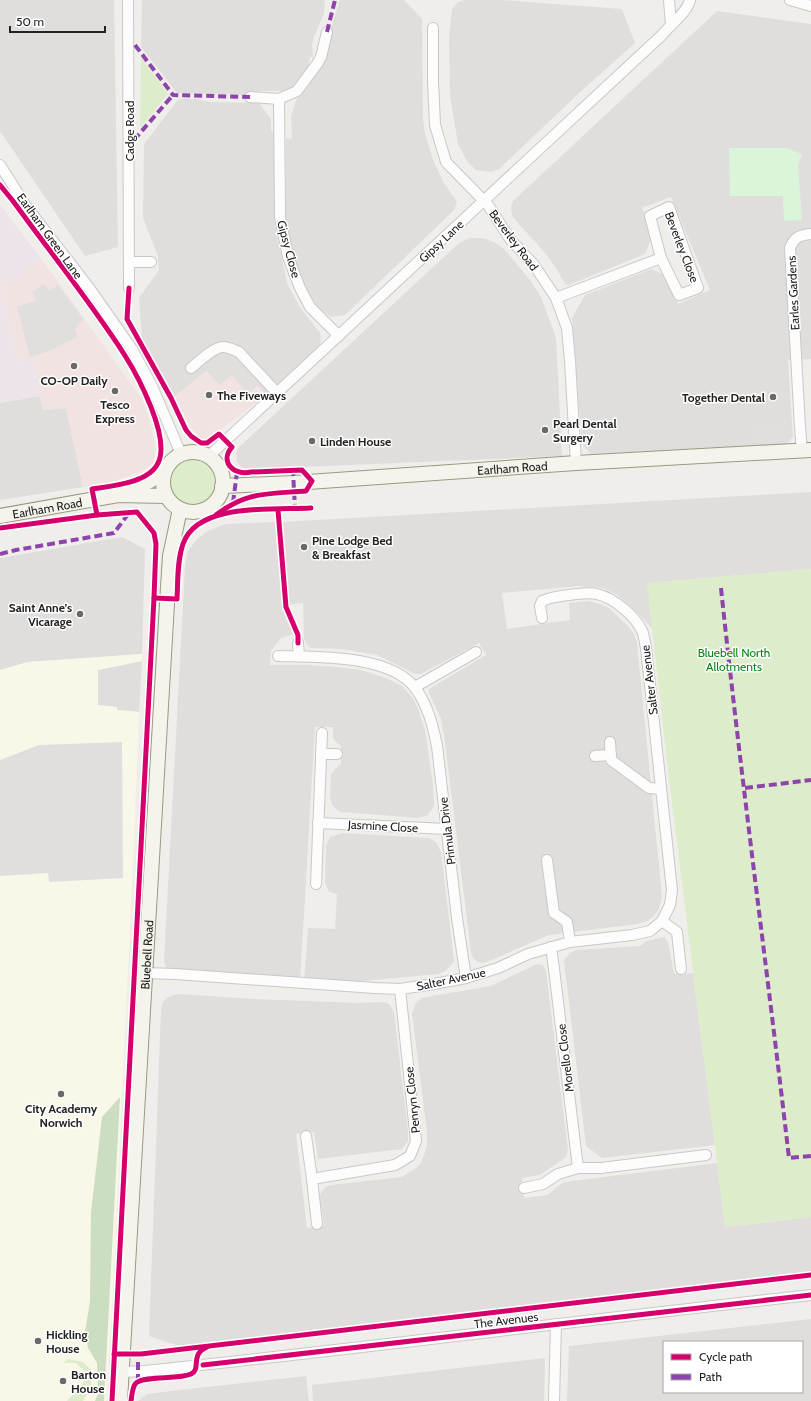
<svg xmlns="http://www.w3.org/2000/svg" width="811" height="1401" font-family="Cabin,sans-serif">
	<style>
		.residential { fill: #dfdedc; fill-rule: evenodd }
		.commercial { fill: #f1e3e1 }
		.industrial { fill: #ede4e9 }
		.education { fill: #f8f7e8 }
		.grass { fill: #ddeccb }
		.forest { fill: #cbdec1 }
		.park { fill: #daf5da }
		.parking { fill: #e0dfde }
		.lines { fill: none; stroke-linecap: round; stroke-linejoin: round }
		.street-casing { stroke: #c9c8c7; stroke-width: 12 }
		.secondary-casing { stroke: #999a82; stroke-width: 16 }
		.street { stroke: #fdfcfc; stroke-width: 10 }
		.secondary { stroke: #f4f4ed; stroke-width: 14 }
		.quiet { stroke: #8e44ad; stroke-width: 4; stroke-dasharray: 8 4; stroke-linecap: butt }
		.cycleway-casing { stroke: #fff; stroke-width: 8 }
		.cycleway { stroke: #d6006c; stroke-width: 5 }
		.poi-dot { fill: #6a6968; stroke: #fff; stroke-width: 1.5 }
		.labels { text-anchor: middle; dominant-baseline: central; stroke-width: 3; stroke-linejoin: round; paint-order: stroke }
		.street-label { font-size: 12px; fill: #222; stroke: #fff }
		.poi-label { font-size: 12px; font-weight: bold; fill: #222; stroke: #fff; text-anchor: start }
		.park-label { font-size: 12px; fill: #0c8416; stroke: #fff }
	</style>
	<rect width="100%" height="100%" fill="#f0eeeb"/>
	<g class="residential">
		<polygon points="0,0 114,0 118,247 85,256 0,131"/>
		<polygon points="142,0 325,0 324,13 314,37 312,44 313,57 310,57 308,72 288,91 250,91 250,95 177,93 141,47"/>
		<polygon points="340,0 404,0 422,19 423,119 425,133 433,160 444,183 457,202 454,210 345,315 331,317 319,308 309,294 298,271 290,245 286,225 286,139 292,138 291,117 296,100 309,85 307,82 318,72 327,55 328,38"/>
		<polygon points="464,0 500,0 622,9 635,43 577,95 499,169 491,172 476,170 467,161 458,144 450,95 449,37 452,9 458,2"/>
		<polygon points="717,11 811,24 811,359 788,360 793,437 785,445 591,454 582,444 572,318 585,295 651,269 668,276 678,304 710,290 671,197 642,208 652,236 645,254 569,285 565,284 556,268 546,254 518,223 512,216 511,207 513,201"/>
		<polygon points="180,99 197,99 209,102 259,103 271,119 271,130 276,136 274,182 275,226 287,283 299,306 320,333 321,341 319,346 266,396 242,365 221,359 174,397 142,339 139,298 159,270 158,256 143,218 144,144 177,101"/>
		<polygon points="470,238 482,238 494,242 504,249 530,280 541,297 556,338 562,456 255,469 247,469 241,467 237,461 236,454 238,448 459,243"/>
		<polygon points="40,396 43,410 66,408 83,487 0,500 0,403"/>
		<polygon points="811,492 811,569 648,583 652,629 640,615 627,603 617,595 603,588 579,586 502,593 507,629 570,620 569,603 588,601 600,604 609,608 628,626 634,634 637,643 662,897 659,909 653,917 646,922 637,924 549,935 489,961 484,963 478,962 473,958 471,952 444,735 441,719 429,693 429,689 486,655 479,643 421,674 415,674 377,655 342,649 312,648 309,647 306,643 304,638 303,603 289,605 282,522"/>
		<polygon points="275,522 282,609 293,634 281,638 271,651 270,665 309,665 336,667 361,670 386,678 402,686 412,697 417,706 425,730 433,785 434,806 428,815 419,818 341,812 336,809 332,805 330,796 331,775 335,769 341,764 341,746 336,742 333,738 333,727 315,727 300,982 169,970 166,967 164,961 185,566 188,551 197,539 208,531 226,524"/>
		<polygon points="122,537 145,549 142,654 28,662 0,670 0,558"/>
		<polygon points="142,661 139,712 117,710 117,707 98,705 98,670"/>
		<polygon points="342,833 429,838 436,842 441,852 454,960 452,964 445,971 439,974 342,983 304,982 308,928 335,929 337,894 329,892 325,883 326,846 330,837"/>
		<polygon points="664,937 668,942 674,974 693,973 715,1145 602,1158 586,1146 564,960 570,953 576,950 640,946 647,941"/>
		<polygon points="537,964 543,965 546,971 568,1150 566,1157 540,1175 522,1178 524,1198 547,1195 564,1182 717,1163 725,1227 811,1217 811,1278 179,1346 149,1336 161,1008 163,1002 168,997 173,995 180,994 254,999 358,1003 380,1002 387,1003 390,1005 394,1013 408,1131 408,1141 402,1149 318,1159 314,1132 296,1134 307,1228 324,1226 320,1196 322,1191 326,1187 331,1185 402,1177 416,1168 421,1163 424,1155 427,1145 427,1132 412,1014 415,1004 422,998 426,997 491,986"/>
		<path d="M 811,1319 L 811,1401 L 567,1401 L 569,1346 ZM 664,1342 L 802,1342 L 802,1392 L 664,1392 Z"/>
		<polygon points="545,1358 544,1401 313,1401 312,1385"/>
		<polygon points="306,1376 309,1401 138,1401 147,1394 154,1393"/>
	</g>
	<g class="commercial">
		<polygon points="40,257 141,398 150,421 154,440 155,452 153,462 149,467 144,470 116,481 83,487 66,408 43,410 33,358 18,361 0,288 0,283 16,277 36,262"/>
		<polygon points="221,359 242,365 266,396 209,438 201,439 190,426 174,397"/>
	</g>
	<g class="industrial">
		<polygon points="0,205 40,257 36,262 16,278 0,283"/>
		<polygon points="0,288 18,361 33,358 40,396 0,403"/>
	</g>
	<polygon class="education" points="142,654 142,661 98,670 98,705 117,707 117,710 139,712 134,840 112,1310 106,1401 0,1401 0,670 28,662"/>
	<g class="grass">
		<polygon points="141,57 168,94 140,128"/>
		<circle cx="193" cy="483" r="23"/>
		<polygon points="811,569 811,1217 725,1227 669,779 647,583"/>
		<polygon points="68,1359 83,1362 91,1370 91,1388 83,1401 67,1401 84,1382 85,1372 76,1363 63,1363"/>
	</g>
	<polygon class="forest" points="120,1097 104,1401 95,1401 98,1394 97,1363 88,1348 85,1332 90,1301 91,1212 102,1117"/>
	<polygon class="park" points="729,148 787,148 802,154 798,165 802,220 784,221 783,196 730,196"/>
	<g class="parking">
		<polygon points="44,284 50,291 58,285 83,319 75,329 78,337 49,351 30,357 17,307 36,300 32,292"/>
		<polygon points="227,352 238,355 260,383 248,394 232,375 220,385 205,369 222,353"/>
		<polygon points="786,422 786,428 778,442 754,443 753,428 768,426 768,423"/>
		<polygon points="122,742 123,878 49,882 48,873 0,876 0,760 39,745"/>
	</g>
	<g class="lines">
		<g class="street-casing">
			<g id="street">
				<polyline points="128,0 129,288"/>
				<polyline points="669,0 671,24"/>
				<polyline points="790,0 811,6"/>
				<polyline points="433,28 433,81 435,125 446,162 488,205 510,239 534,265 556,298 567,328 570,361 576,463"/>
				<polyline points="327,32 321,57 317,64 297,91 279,99 280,217 288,257 300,288 310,307 339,336"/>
				<polyline points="250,97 279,99"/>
				<polyline points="0,165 26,206 90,289 132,349 152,386 181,454"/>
				<polygon points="669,207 698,288 679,295 661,258 650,216"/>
				<polyline points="130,262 151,262"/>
				<polyline points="556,298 661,258"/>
				<path d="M 191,368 C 198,362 214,347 223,347 C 228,347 234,350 239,352 L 277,393"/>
				<path d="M 802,451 L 800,427 L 790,248 C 794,237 800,235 811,234"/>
				<path d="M 209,456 L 661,36 C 670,25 687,13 690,0"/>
				<polyline points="298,643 299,656"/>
				<path d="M 278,656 C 316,657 391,654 416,689 C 428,706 433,726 437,746 L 457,918 L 466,978"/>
				<polyline points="415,687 476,652"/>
				<polyline points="610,742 611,760 649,788 661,789"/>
				<polyline points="321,754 337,754"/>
				<polyline points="595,756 611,755"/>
				<polyline points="318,823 447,829"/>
				<polyline points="547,860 554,913 567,922 570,942"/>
				<polyline points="316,884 322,733"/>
				<polyline points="662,921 677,932 681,969"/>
				<polyline points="551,947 554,969 578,1168 601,1168 706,1155"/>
				<path d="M 145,973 L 175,974 L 375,988 L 400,989 L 434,984 L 466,978 L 498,968 L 528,954 L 570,942 L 632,935 L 650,931 L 662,921 L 670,905 L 672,890 L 646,648 C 645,643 644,637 643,633 C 636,616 614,598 597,594 C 588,592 578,594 569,595 C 560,596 551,597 542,601 L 540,606 L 542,618"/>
				<polyline points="306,1136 312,1179"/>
				<polyline points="524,1188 543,1184 558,1174 578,1168"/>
				<polyline points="317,1224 312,1179 395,1165 410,1156 416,1141 400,989"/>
				<path d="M 121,1372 L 145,1371 C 368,1348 589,1319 811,1295"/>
				<polyline points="554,1401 556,1324"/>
			</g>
		</g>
		<g class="secondary-casing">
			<g id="secondary">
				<circle cx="193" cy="482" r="30"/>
				<path id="s1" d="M 222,486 L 294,483 L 576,463 L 811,450"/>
				<polyline points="122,493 150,481 165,471"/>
				<path id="s2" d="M 0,516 L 118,495 L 165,496"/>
				<path id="s3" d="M 120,1401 L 168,587 L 170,556 L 180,509"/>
			</g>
		</g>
		<use href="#street" class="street"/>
		<use href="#secondary" class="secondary"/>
		<g class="quiet">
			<polyline points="327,32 335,0"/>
			<polyline points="135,45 173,95 250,97"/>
			<polyline points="134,140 173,95"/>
			<polyline points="290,471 293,471 295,509"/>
			<polyline points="233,503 237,472"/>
			<polyline points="0,554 16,550 114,533 129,513"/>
			<path d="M 721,588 C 741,778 767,968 789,1158 L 811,1156"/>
			<polyline points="745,788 811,780"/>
			<polyline points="138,1382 138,1355"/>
		</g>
		<g class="cycleway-casing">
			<g id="cycleway">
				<path d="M 0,185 L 13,201 C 50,252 90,301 124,354 C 138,376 171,438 158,463 C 149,483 111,486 92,489 L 97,515"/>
				<path d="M 129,288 L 127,319 L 171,398 L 186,430 L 191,436 L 201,443 L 207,443 L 219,434 L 232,447 C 219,462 234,476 251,472 L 302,470 L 312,481 L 306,491 C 269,494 247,491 216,515"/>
				<polyline points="278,510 286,607 298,635 298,643"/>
				<polyline points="0,528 97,515 137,512 154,533 156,544 154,598 112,1401"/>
				<path d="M 154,598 L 177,599 C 178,581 177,561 183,544 C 197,502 275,510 311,508"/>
				<polyline points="114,1354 141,1354 811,1275"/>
				<path d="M 203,1365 C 406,1343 608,1317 811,1295"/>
				<path d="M 131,1401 C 132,1396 132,1387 136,1383 C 145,1375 178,1380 191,1374 C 202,1369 189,1355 207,1347"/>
			</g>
		</g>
		<use href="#cycleway" class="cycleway"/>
	</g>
	<g class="poi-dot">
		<circle cx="74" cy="366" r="4"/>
		<circle cx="115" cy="391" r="4"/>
		<circle cx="209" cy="395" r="4"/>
		<circle cx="773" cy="397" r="4"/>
		<circle cx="545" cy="430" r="4"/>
		<circle cx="312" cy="441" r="4"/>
		<circle cx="304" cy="547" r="4"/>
		<circle cx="80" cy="614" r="4"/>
		<circle cx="61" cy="1094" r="4"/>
		<circle cx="38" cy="1341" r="4"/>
		<circle cx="63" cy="1381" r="4"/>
	</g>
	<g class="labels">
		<g class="street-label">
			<text transform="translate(129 131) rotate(-90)">Cadge Road</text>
			<text transform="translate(50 236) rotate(54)">Earlham Green Lane</text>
			<text transform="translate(514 240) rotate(53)">Beverley Road</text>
			<text transform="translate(441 241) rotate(-43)">Gipsy Lane</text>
			<text transform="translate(682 247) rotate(69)">Beverley Close</text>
			<text transform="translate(289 249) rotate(75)">Gipsy Close</text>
			<text transform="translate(793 293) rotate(-93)">Earles Gardens</text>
			<text stroke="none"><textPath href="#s1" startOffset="291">Earlham Road</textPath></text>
			<text stroke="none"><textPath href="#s2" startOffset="48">Earlham Road</textPath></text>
			<text transform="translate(649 680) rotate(-97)">Salter Avenue</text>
			<text transform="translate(383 826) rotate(3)">Jasmine Close</text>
			<text transform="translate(447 831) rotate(-97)">Primula Drive</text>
			<text stroke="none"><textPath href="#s3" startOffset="447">Bluebell Road</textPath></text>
			<text transform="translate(451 979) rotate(-12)">Salter Avenue</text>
			<text transform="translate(565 1058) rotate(-97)">Morello Close</text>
			<text transform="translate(412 1100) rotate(-96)">Penryn Close</text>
			<text transform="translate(506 1320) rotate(-7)">The Avenues</text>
		</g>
		<g class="poi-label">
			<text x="74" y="380" text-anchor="middle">CO-OP Daily</text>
			<text x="217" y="395">The Fiveways</text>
			<text x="765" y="397" text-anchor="end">Together Dental</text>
			<text x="115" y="404" text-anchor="middle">Tesco<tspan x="115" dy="14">Express</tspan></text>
			<text x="553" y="423">Pearl Dental<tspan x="553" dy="14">Surgery</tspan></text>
			<text x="320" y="441">Linden House</text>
			<text x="312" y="540">Pine Lodge Bed<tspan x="312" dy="14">&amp; Breakfast</tspan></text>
			<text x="72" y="607" text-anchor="end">Saint Anne’s<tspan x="72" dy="14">Vicarage</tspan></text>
			<text x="61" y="1108" text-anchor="middle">City Academy<tspan x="61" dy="14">Norwich</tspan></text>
			<text x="46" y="1334">Hickling<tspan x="46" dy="14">House</tspan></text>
			<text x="71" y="1374">Barton<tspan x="71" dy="14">House</tspan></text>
		</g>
		<g class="park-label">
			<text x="734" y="652">Bluebell North<tspan x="734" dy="14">Allotments</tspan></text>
		</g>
	</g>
	<rect x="663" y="1341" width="140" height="52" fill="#ffffff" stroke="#a7a7a7"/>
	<rect x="671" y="1354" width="20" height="6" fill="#d6006c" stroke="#a7a7a7"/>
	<text x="699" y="1361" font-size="12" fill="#222222">Cycle path</text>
	<rect x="671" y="1374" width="20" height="6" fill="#8e44ad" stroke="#a7a7a7"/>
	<text x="699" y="1381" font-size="12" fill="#222222">Path</text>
	<path d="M10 26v6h95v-6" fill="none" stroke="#222222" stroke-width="2"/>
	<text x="16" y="26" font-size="12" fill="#222222" stroke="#ffffff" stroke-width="3" paint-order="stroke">50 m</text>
</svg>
